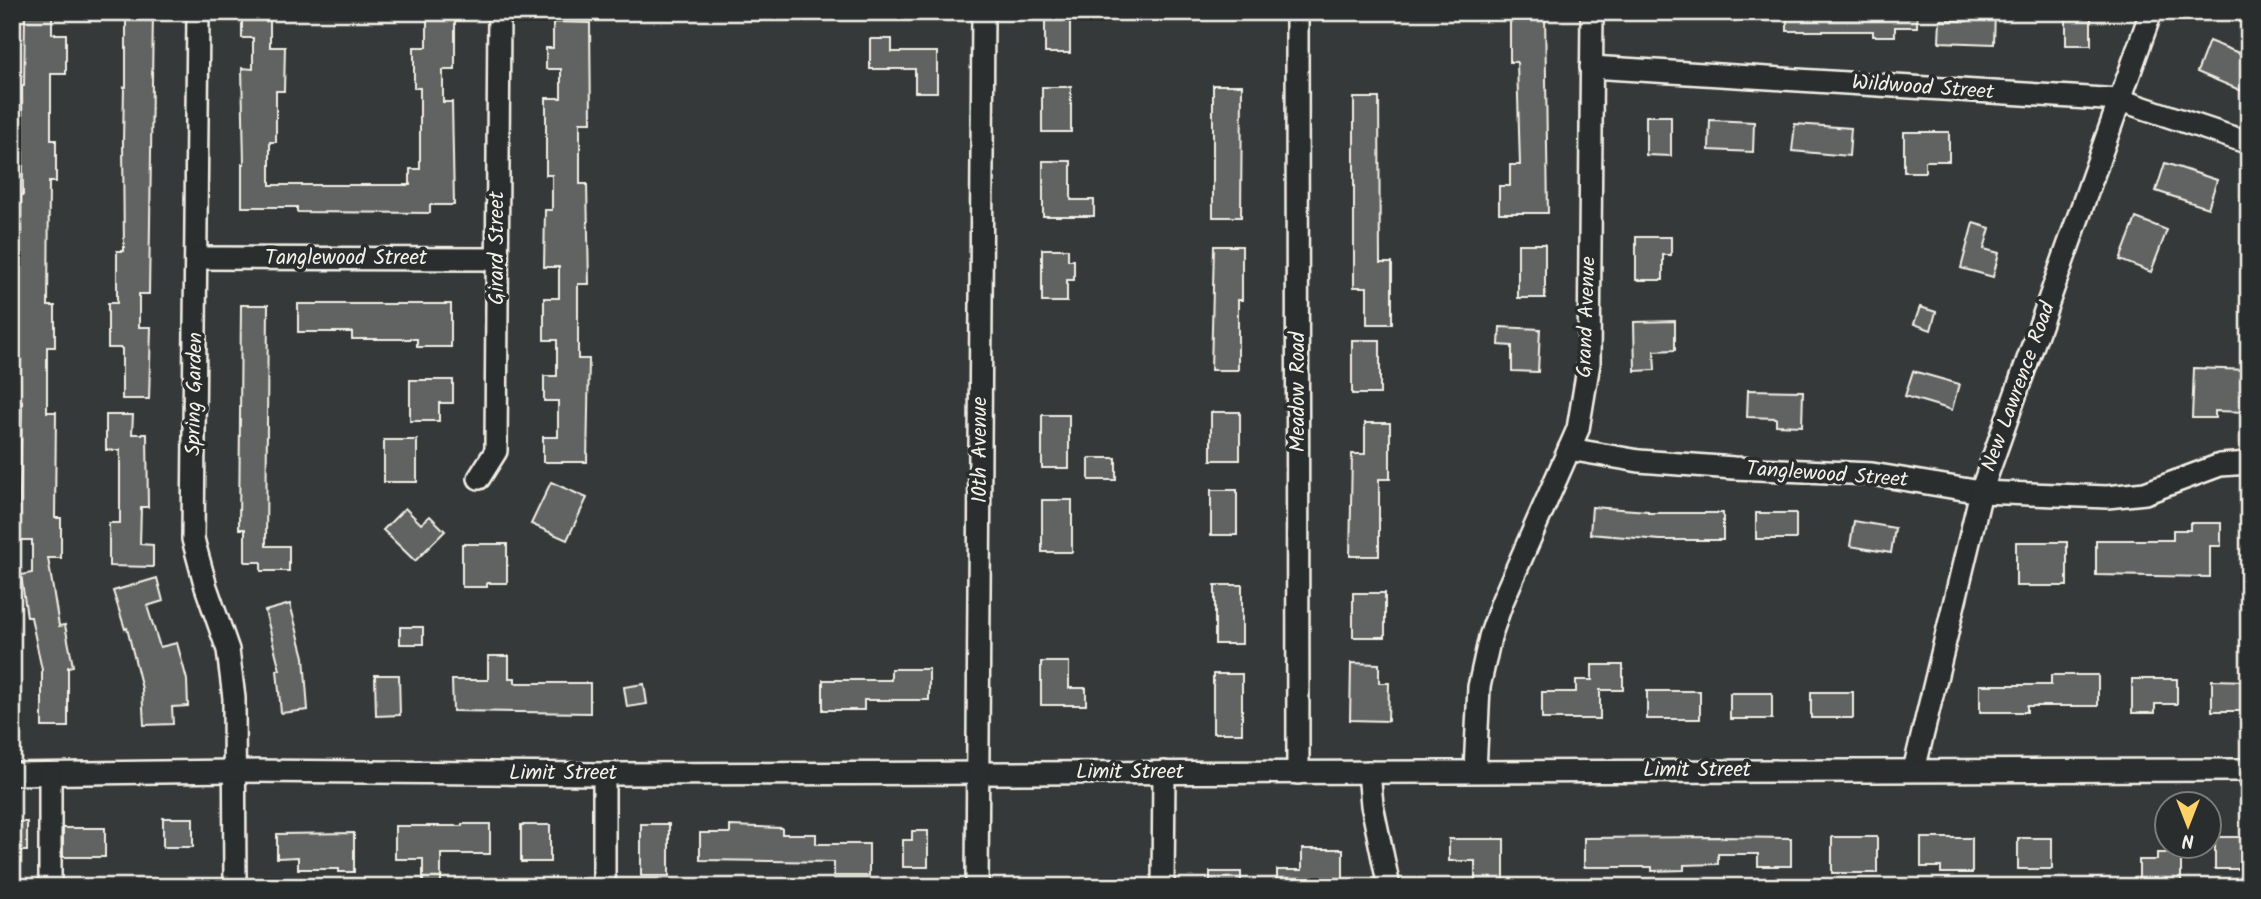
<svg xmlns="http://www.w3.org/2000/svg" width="2261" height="899" font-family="Kalam,sans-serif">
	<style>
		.building { fill: #616362; stroke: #f4f1e8; stroke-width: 2 }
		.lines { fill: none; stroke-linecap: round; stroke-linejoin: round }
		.minor-casing { stroke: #f4f1e8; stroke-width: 26 }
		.minor { stroke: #2a2d2e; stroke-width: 21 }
		.labels { text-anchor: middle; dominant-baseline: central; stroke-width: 7; stroke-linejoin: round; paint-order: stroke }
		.street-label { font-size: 21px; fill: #f4f1e8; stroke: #2a2d2e }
	</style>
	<rect width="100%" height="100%" fill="#363939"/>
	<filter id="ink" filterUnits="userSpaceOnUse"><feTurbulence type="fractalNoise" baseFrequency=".0143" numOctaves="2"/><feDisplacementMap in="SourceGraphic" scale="14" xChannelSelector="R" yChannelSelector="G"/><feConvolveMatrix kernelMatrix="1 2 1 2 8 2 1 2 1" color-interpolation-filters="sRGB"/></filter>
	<g filter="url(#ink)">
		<g class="building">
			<polygon points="25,12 52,12 52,34 66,34 66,74 51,74 51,140 56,140 56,182 49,182 48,306 55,306 55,347 47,347 47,412 56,412 55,518 61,518 61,558 48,558 59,626 65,625 73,666 68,667 68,727 42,727 42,670 31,617 27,617 21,575 32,573 32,540 19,540 22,401 18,401 18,357 21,357 19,251 21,251 21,195 23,195 22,86 24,86"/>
			<polygon points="126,12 153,12 149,294 139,294 139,327 151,327 149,399 122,399 122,348 108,348 108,303 117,303 117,251 124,251 123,142 124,87 126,87"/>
			<polygon points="242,12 270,12 270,47 285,47 284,91 276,91 276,142 270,142 270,185 410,185 410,169 420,169 420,88 414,88 414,47 427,47 427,12 455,12 455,70 443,70 443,102 452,102 454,205 430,205 430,213 297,212 297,207 242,207 242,164 244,164 242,68 253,69 253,38 242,38"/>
			<polygon points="1510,12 1545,12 1548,213 1499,213 1499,186 1510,186 1510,165 1520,165 1517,62 1510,62"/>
			<polygon points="1787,12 1917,12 1917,27 1895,27 1895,36 1873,36 1873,31 1787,31"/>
			<polygon points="1967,12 1995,12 1994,44 1939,42 1940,20 1967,21"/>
			<rect x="1045" y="13" width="25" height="40"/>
			<rect x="2066" y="13" width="25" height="32"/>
			<polygon points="553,22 590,23 591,122 580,122 580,184 587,184 589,284 578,284 578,359 589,359 587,462 543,462 543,437 558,437 558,401 544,401 544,376 557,376 557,340 544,340 544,298 559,298 559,267 544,267 545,210 552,210 552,175 546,175 546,98 561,98 561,69 546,69 546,48 553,48"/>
			<polygon points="870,39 892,39 892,52 937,52 937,92 915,92 915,69 870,69"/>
			<polygon points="2209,41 2249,57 2249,94 2197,72"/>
			<polygon points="1213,85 1242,85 1241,217 1213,217"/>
			<rect x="1042" y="87" width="29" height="45"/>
			<polygon points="1354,98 1379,98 1380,263 1392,263 1392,324 1367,324 1367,287 1354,287"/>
			<polygon points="1646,116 1671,116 1671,156 1646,155"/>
			<polygon points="1710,120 1754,122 1753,152 1709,150"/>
			<polygon points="1795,124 1851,128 1849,156 1792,151"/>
			<polygon points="1904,132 1949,132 1949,161 1925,161 1925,172 1904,172"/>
			<polygon points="1043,161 1071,161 1071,200 1094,200 1094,216 1043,216"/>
			<polygon points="2165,163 2217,180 2208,208 2156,191"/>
			<polygon points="2136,218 2167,230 2151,272 2120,260"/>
			<polygon points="1973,223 1990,228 1984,249 1999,253 1993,277 1961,268"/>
			<polygon points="1636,237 1671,237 1671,255 1663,255 1663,280 1636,280"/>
			<rect x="1518" y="244" width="27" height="54"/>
			<polygon points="1214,246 1242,246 1242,300 1238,300 1238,370 1211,370"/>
			<polygon points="1042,249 1068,249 1068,260 1074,260 1074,280 1067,280 1067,302 1042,302"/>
			<polygon points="298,304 451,304 451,347 417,347 417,339 352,339 352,332 298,332"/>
			<polygon points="241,305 268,305 266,546 289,546 289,571 261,571 261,562 245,562 245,529 239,529"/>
			<polygon points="1920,307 1936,312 1931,330 1914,324"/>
			<polygon points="1675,321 1675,350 1654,351 1655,370 1635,371 1634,322"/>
			<polygon points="1500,327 1540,329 1538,372 1512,371 1512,346 1499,345"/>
			<rect x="1352" y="340" width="28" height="54"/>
			<polygon points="2194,368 2249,370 2249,412 2215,411 2215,418 2192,418"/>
			<polygon points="1913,371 1959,384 1952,410 1905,396"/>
			<polygon points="410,380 453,380 453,403 439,403 439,421 410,421"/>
			<polygon points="1748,390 1803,391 1802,426 1776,425 1776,418 1747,417"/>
			<rect x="1211" y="412" width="29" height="48"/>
			<polygon points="106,415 133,415 132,434 147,434 148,507 141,507 140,544 153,545 153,567 109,566 109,523 120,523 120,450 106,450"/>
			<rect x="1042" y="415" width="27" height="53"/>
			<polygon points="1365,423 1390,423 1390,479 1379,479 1379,556 1350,556 1352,454 1365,454"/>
			<rect x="384" y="440" width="33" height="42"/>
			<rect x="1089" y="458" width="27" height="22"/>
			<polygon points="551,482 587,498 567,540 531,524"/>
			<rect x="1211" y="490" width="26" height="45"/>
			<rect x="1042" y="500" width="30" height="52"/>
			<polygon points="1592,507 1648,511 1648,513 1723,513 1723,540 1660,540 1590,534"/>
			<polygon points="405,508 421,524 430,516 445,531 415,561 383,530"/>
			<rect x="1756" y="513" width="40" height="26"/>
			<polygon points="1854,521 1895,528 1891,553 1850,546"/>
			<polygon points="2190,523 2221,523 2221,546 2210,546 2210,577 2096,575 2096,540 2173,540 2173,530 2190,530"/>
			<rect x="2016" y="542" width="51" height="44"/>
			<polygon points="462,544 507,544 507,583 487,583 487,587 462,587"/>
			<polygon points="157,578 163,601 147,606 160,647 177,643 187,680 188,706 172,707 173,724 144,725 142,689 127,628 125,629 113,591"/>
			<rect x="1215" y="585" width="27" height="59"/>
			<rect x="1353" y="593" width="32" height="44"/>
			<polygon points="290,604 304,657 308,710 281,713 277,670 280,670 265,611"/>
			<rect x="400" y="627" width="23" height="17"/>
			<polygon points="488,656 509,656 509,678 515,678 515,683 590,683 590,713 453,711 452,680 488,680"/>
			<polygon points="1041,662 1069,662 1069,688 1086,688 1086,705 1041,705"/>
			<polygon points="1351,663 1379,664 1379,683 1389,683 1388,721 1350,720"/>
			<polygon points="1592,665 1623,665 1623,690 1600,690 1600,719 1542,719 1542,692 1576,692 1576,680 1592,680"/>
			<polygon points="891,669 929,669 929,700 864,700 864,710 823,710 823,680 891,680"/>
			<rect x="1213" y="674" width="29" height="59"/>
			<polygon points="375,675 399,675 400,715 376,716"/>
			<polygon points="2051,675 2098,675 2098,706 2027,706 2027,712 1980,712 1980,685 2051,685"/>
			<polygon points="2132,679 2177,679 2177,704 2155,704 2155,713 2132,713"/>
			<polygon points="2212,680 2249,681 2249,711 2212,711"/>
			<polygon points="644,684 647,704 627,707 624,687"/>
			<rect x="1647" y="691" width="53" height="28"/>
			<rect x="1811" y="692" width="42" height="26"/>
			<rect x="1730" y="693" width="42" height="26"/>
			<rect x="163" y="818" width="30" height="29"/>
			<rect x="12" y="822" width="15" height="29"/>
			<polygon points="462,824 490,824 490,854 441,854 441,887 423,887 423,859 395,859 395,826 462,826"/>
			<rect x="641" y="824" width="28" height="52"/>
			<rect x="521" y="825" width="29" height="37"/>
			<polygon points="730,826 782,828 782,834 816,834 816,844 869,844 869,876 834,876 834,862 700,860 700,833 730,833"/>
			<rect x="63" y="828" width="42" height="29"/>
			<polygon points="912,831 928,831 928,867 903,867 903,840 912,840"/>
			<polygon points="354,833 354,872 339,872 339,869 298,869 298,857 277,858 277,834"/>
			<polygon points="1718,837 1791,838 1791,866 1758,866 1758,854 1718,854 1718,864 1684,865 1684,870 1652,871 1652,867 1584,867 1584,838"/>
			<rect x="1832" y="837" width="45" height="36"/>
			<rect x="2215" y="837" width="34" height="32"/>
			<polygon points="1921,838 1972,838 1972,873 1941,873 1941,867 1921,867"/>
			<rect x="2018" y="838" width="34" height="31"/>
			<polygon points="1449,839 1504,839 1504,886 1475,886 1475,861 1449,861"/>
			<polygon points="1302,849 1343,849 1343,887 1277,887 1277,870 1302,870"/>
			<polygon points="2157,853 2181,853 2181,887 2139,887 2139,860 2157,860"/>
			<rect x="1210" y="872" width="31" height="15"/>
		</g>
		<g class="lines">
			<g class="minor-casing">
				<g id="minor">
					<polyline points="198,12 193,539 206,587 228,650 234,698 235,887"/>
					<polyline points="1297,12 1298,773"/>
					<polyline points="1591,67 2120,100 2249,143"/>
					<polyline points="196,258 496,259"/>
					<polyline points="1569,449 1639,461 1734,468 1872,474 1981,492 2107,497 2145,493 2220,465 2249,463"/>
					<polyline points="479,478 496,451 499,12"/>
					<polyline points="1914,770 1981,492 2151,12"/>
					<polyline points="1475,771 1479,687 1490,637 1502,602 1578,429 1589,363 1592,12"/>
					<polyline points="1369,772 1372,805 1389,887"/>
					<polyline points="12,774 234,771 604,774 2249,770"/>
					<polyline points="50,774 50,887"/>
					<polyline points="604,887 604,774"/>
					<polyline points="977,887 983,12"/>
					<polyline points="1163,887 1164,772"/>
				</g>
			</g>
			<use href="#minor" class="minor"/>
		</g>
	</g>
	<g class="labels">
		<g class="street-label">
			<text transform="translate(1923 88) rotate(4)">Wildwood Street</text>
			<text transform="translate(497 248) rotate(-90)">Girard Street</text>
			<text x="346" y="258">Tanglewood Street</text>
			<text transform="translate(1587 317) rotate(-88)">Grand Avenue</text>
			<text transform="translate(2019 387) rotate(-70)">New Lawrence Road</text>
			<text transform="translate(1298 392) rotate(-90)">Meadow Road</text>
			<text transform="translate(195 394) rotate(-89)">Spring Garden</text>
			<text transform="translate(980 450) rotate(-90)">10th Avenue</text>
			<text transform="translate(1827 475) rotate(4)">Tanglewood Street</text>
			<text x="1697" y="770">Limit Street</text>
			<text x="1130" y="772">Limit Street</text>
			<text x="563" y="773">Limit Street</text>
		</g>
	</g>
	<rect width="2261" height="899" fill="none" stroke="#2a2d2e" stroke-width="42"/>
	<rect x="21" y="21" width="2219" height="857" fill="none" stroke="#f4f1e8" stroke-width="2.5" filter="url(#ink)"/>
	<g transform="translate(2188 825) rotate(180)"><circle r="33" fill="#2a2d2e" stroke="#7b7b78" stroke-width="2"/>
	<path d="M0-5L12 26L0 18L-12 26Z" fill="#ffd166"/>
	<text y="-10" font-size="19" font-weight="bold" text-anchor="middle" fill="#f4f1e8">N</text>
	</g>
</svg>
